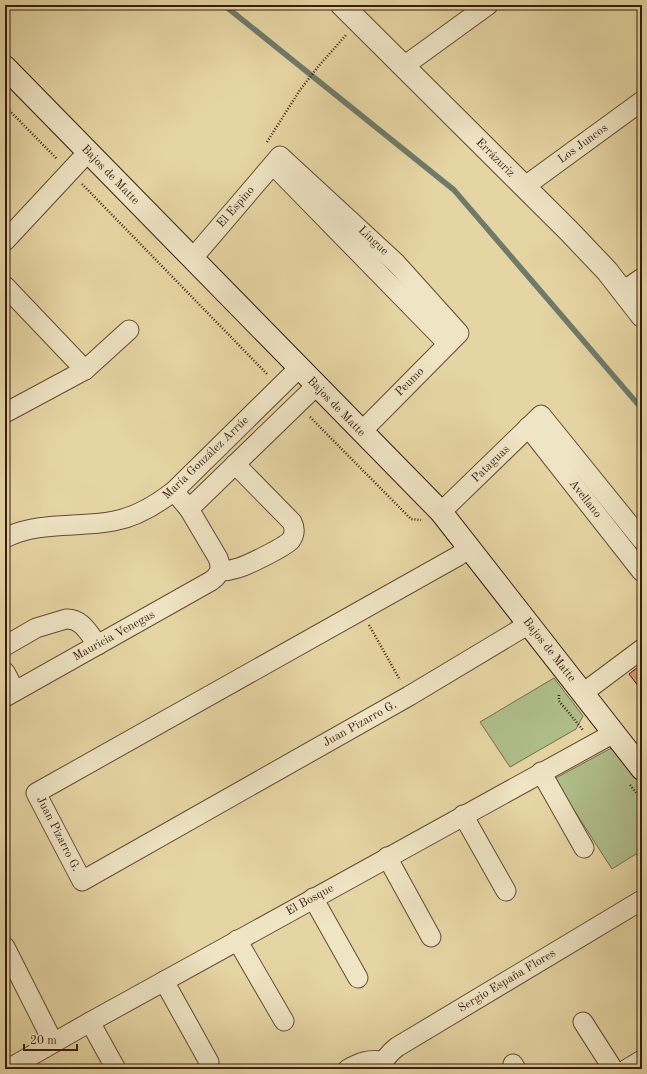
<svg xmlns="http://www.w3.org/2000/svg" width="647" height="1074" font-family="'Old Standard TT',serif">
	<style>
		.park { fill: #b0be8a; stroke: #746d4c }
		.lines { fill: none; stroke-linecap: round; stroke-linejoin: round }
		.stream { stroke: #707a69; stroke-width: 5.5 }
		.building { fill: #dd967b; stroke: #381c0f }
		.minor-casing { stroke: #644a34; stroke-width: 21 }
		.tertiary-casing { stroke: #644a34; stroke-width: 24 }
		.secondary-casing { stroke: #381c0f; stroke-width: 24 }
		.path { stroke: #381c0f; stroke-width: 2.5; stroke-dasharray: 1 2; stroke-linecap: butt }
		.minor { stroke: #efe4c4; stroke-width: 19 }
		.tertiary { stroke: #efe4c4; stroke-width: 22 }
		.secondary { stroke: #efe4c4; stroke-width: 22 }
		.labels { text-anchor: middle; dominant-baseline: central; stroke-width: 4; stroke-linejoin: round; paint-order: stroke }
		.street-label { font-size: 12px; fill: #381c0f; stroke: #efe4c4 }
	</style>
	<rect width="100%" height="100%" fill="#e6d5a4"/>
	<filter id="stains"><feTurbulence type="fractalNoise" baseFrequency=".005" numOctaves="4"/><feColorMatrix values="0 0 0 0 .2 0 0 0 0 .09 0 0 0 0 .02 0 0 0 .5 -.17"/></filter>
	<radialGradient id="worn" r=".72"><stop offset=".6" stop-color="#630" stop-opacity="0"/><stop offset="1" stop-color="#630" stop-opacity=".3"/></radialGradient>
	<g class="park">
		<polygon points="554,678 583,716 576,729 510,767 480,722"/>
		<polygon points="617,745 642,777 642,863 636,854 612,869 554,779"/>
	</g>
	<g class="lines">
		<polyline class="stream" points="224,5 454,190 642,409"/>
	</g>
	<polygon class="building" points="642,664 642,691 629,674"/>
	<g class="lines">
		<g class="minor-casing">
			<g id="minor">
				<polyline points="404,66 488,5"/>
				<polyline points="277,169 448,344"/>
				<polyline points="524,187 642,101"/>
				<polyline points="5,241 88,152"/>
				<polyline points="192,259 280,156 396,263 459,333 361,432"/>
				<polyline points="5,286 85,370"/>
				<polyline points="623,291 642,278"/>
				<polyline points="5,413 85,370 129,330"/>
				<polyline points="528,427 642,572"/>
				<polyline points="189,509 316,386"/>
				<polyline points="441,512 541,415 642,540"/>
				<path d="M 5,538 C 38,521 78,528 114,521 C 136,517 156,505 174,491 L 299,368"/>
				<polyline points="469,548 458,556 36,793 82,881 409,696 529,624"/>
				<path d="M 220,571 C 226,571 232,570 238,568 C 248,565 285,547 291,540 C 295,534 295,528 292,522 L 235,464"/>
				<path d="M 5,646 L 36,628 L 66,619 C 82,618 89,634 98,645"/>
				<polyline points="5,672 15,691"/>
				<polyline points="583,693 642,649"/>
				<path d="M 5,697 L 211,581 C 220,575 222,568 218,558 L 189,509 L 174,491"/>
				<polyline points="541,772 584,848"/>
				<polyline points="463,815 506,891"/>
				<polyline points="387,857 431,937"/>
				<polyline points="313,898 358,978"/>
				<polyline points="237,940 284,1021"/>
				<polyline points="5,947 53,1042"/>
				<polyline points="164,981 209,1062"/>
				<polyline points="90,1022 116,1069"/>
				<polyline points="583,1022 613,1069"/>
				<polyline points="513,1064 516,1069"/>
				<polyline points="8,1069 90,1022 614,733"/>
				<path d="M 348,1069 C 360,1062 369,1059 383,1061"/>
				<path d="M 380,1069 C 384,1059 389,1053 397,1047 L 642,900"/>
				<polyline points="627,1069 642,1060"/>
			</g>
		</g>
		<g class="tertiary-casing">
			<polyline id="tertiary" points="342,5 569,231 607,271 642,316"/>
		</g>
		<g class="secondary-casing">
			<polyline id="secondary" points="5,67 441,512 642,769"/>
		</g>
		<g class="path">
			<polyline points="5,106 57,159"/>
			<polyline points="267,142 300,90 317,68 346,35"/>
			<polyline points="82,184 267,374"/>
			<polyline points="310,417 411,519 421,520"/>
			<polyline points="369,625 400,680"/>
			<polyline points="559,695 559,701 583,730"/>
			<polyline points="630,785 642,800"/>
		</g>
		<use href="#minor" class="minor"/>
		<use href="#tertiary" class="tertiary"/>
		<use href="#secondary" class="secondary"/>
	</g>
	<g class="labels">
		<g class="street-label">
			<text transform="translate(583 144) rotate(-36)">Los Juncos</text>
			<text transform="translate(495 158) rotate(45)">Errázuriz</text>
			<text transform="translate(110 175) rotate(46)">Bajos de Matte</text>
			<text transform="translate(236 207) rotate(-49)">El Espino</text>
			<text transform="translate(373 241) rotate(43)">Lingue</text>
			<text transform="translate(410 382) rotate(-45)">Peumo</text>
			<text transform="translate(336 407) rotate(46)">Bajos de Matte</text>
			<text transform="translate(206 458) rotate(-44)">María González Arrúe</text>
			<text transform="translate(491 464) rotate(-44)">Pataguas</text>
			<text transform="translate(585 499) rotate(52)">Avellano</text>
			<text transform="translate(114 636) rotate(-29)">Mauricia Venegas</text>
			<text transform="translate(549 650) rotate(52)">Bajos de Matte</text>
			<text transform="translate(360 724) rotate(-29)">Juan Pizarro G.</text>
			<text transform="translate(58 834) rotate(63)">Juan Pizarro G.</text>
			<text transform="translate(310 900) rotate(-29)">El Bosque</text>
			<text transform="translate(507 981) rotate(-31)">Sergio España Flores</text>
		</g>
	</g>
	<rect width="647" height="1074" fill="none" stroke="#e6d5a4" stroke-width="20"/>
	<rect x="6" y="6" width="635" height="1062" fill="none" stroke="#381c0f" stroke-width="2"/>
	<rect x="10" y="10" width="627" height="1054" fill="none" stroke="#381c0f"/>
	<path d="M24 1044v6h53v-6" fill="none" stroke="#381c0f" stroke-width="2"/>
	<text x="30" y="1044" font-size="12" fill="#381c0f" stroke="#efe4c4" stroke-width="3" paint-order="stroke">20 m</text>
	<rect width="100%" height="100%" filter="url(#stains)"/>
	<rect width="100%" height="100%" fill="url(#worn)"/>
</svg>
